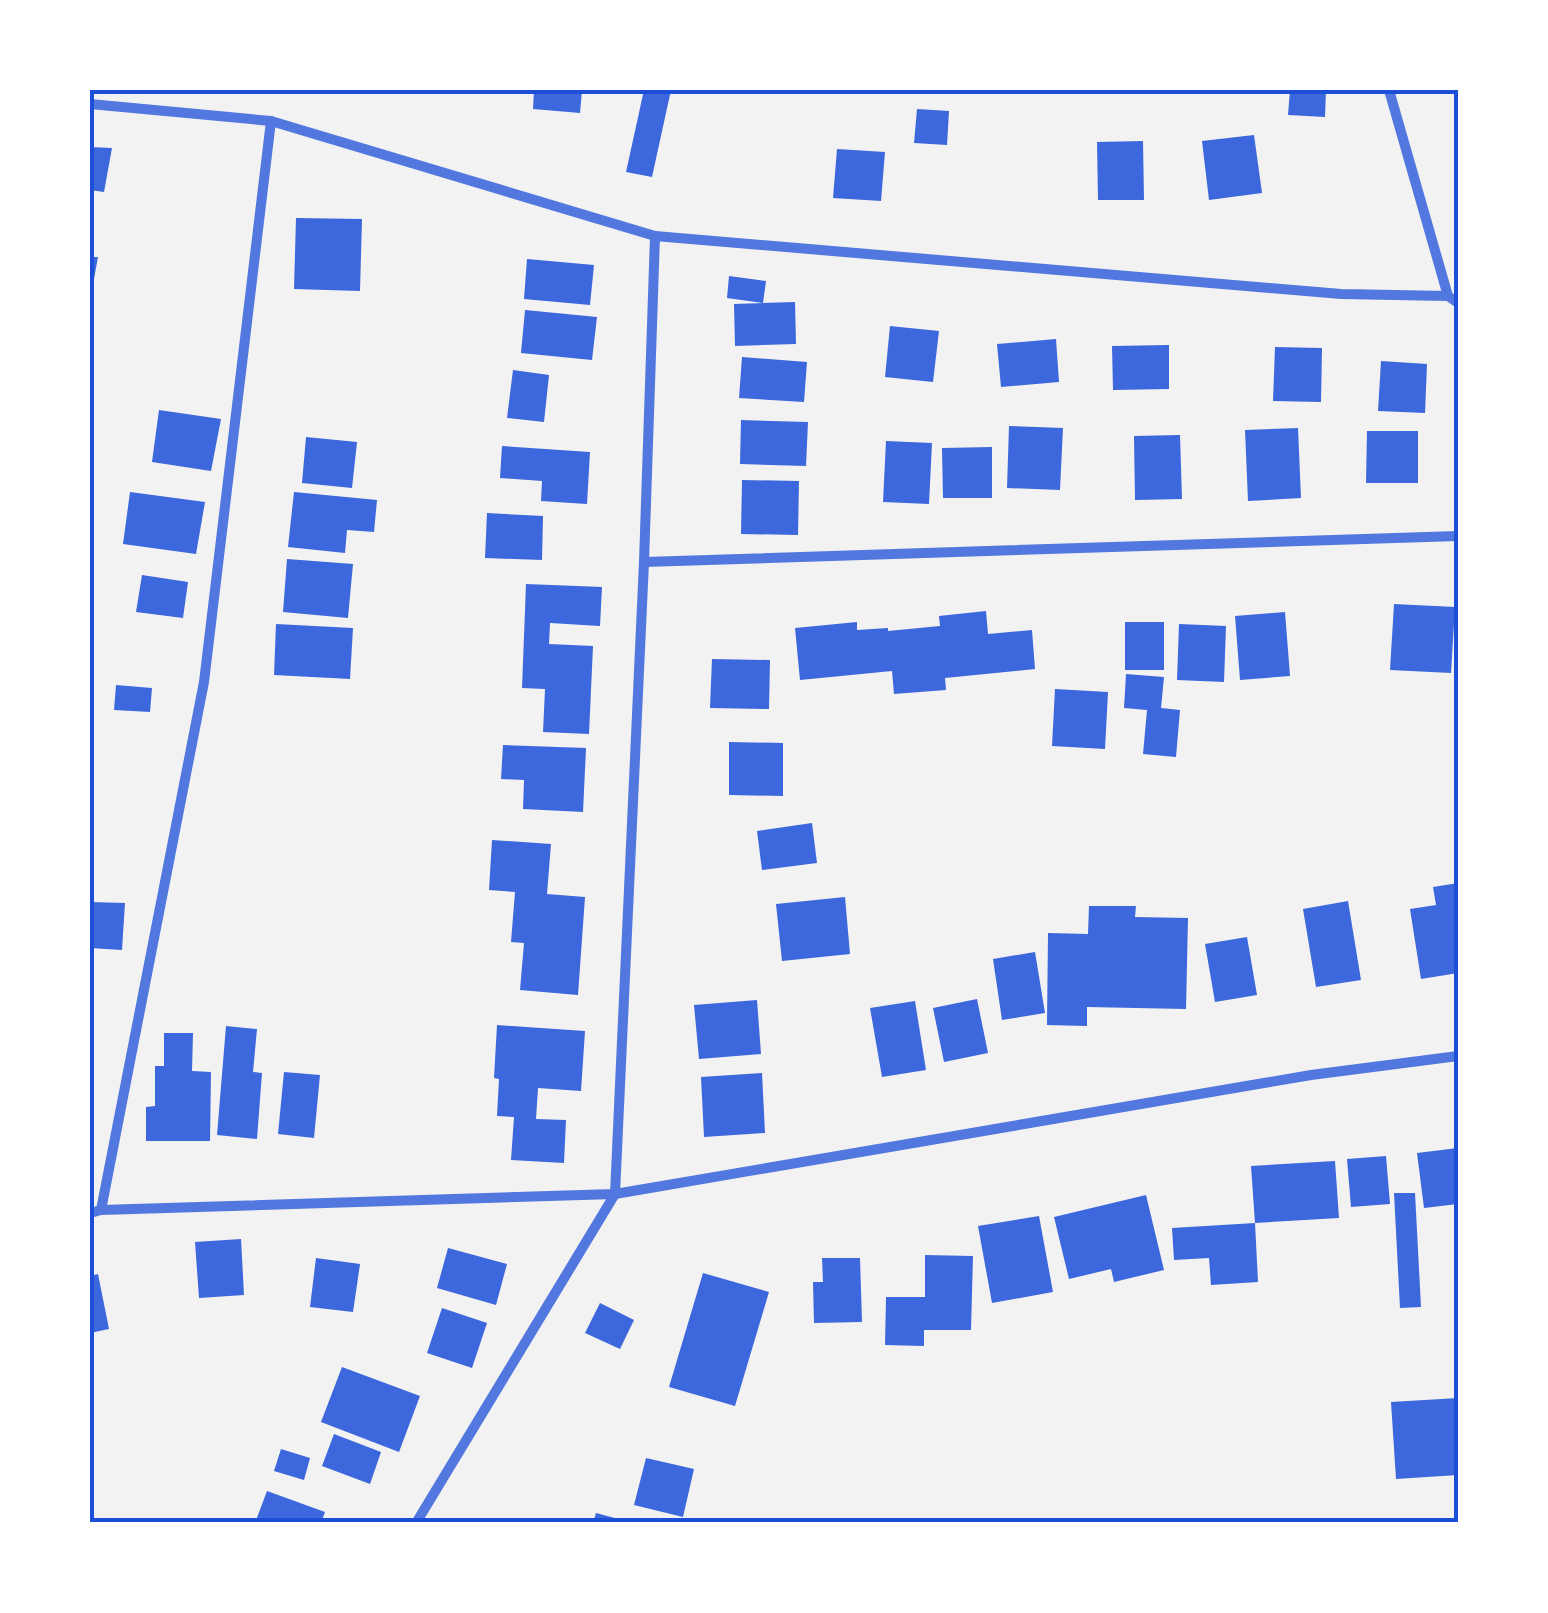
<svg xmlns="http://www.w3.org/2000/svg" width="1548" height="1613" font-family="Poppins,sans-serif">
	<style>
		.building { fill: #3d67dc }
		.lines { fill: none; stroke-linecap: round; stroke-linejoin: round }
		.minor { stroke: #5277de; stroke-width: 10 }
		.neatline { fill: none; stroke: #1d4ed8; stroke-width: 4 }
	</style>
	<rect width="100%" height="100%" fill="#f2f2f2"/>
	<g class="building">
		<polygon points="534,90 582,90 580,113 533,109"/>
		<polygon points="644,90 671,90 652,177 626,172"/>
		<polygon points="1290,90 1326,90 1325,117 1288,115"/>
		<polygon points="917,109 949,111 947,145 914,143"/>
		<polygon points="1254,135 1262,193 1209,200 1202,141"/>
		<polygon points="1143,141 1144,200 1098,200 1097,142"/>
		<polygon points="90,147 112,148 104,192 90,190"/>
		<polygon points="837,149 885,152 881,201 833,198"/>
		<polygon points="296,218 362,219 360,291 294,289"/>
		<polygon points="90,257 98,257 92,290 90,290"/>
		<polygon points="527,259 594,265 590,305 524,299"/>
		<polygon points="729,276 766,281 763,303 727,298"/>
		<polygon points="795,302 796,344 735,346 734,304"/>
		<polygon points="525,310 597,317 592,360 521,353"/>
		<polygon points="890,326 939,331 933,382 885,377"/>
		<polygon points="1056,339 1059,382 1001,387 997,344"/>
		<polygon points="1169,345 1169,389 1113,390 1112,346"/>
		<polygon points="1275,347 1322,348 1321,402 1273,401"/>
		<polygon points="742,357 807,362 804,402 739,398"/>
		<polygon points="1381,361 1427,364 1425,413 1378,411"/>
		<polygon points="513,370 549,375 544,422 507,418"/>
		<polygon points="159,410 221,419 211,471 152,462"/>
		<polygon points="741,420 808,422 806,466 740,464"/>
		<polygon points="1009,426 1063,428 1060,490 1007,488"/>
		<polygon points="1298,428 1301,498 1248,501 1245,430"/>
		<polygon points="1367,431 1418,431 1418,483 1366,483"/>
		<polygon points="1180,435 1182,499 1135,500 1134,436"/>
		<polygon points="306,437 357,442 352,488 302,483"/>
		<polygon points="886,441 932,443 929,504 883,502"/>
		<polygon points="502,446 590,452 587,504 541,501 542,481 500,478"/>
		<polygon points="992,447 992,498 943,498 942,448"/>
		<polygon points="742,480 799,481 798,535 741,534"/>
		<polygon points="130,492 205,502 196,554 123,544"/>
		<polygon points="294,492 377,500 374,532 347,530 345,553 288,547"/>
		<polygon points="487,513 543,516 542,560 485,558"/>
		<polygon points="287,559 353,564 348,618 283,612"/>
		<polygon points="142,575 188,582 183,618 136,612"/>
		<polygon points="526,584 602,587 600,626 550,623 549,644 593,646 589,734 543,732 545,689 522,688"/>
		<polygon points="1394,604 1455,607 1451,673 1390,670"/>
		<polygon points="986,611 988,634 1032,630 1035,669 945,678 946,690 894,694 892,671 800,680 795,628 857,622 857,630 888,628 888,631 940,626 939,616"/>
		<polygon points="1285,612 1290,676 1240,680 1235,616"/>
		<rect x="1125" y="622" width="39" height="48"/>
		<polygon points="276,624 353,628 350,679 274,675"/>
		<polygon points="1179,624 1226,626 1224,682 1177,680"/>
		<polygon points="712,659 770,660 769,709 710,708"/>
		<polygon points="1126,674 1164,677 1161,708 1180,710 1176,757 1143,754 1147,710 1124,708"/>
		<polygon points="116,685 152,688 150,712 114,710"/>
		<polygon points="1055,689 1108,692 1105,749 1052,746"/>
		<polygon points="729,742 783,743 783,796 729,795"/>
		<polygon points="503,745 586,748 583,812 523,809 524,780 501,779"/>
		<polygon points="812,823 817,863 762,870 757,831"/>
		<polygon points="492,840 551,844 547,894 585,897 578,995 520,990 524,943 511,942 515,892 489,890"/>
		<polygon points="1458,883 1458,973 1421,979 1410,909 1436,905 1433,887"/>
		<polygon points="845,897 850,954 782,961 776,904"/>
		<polygon points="1348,901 1361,980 1316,987 1303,909"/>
		<polygon points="90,902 125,903 122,950 90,948"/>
		<polygon points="1089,906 1136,906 1135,917 1188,918 1186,1009 1087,1007 1087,1026 1047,1025 1048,933 1088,934"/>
		<polygon points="1247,937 1257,995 1215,1002 1205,944"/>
		<polygon points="1035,952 1045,1013 1002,1020 993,959"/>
		<polygon points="977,999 988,1053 944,1062 933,1008"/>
		<polygon points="757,1000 761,1054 699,1059 694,1005"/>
		<polygon points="915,1001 926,1070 882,1077 870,1008"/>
		<polygon points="497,1025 585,1031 581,1091 538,1088 536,1119 566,1120 564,1163 511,1160 514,1117 497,1116 499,1079 494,1078"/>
		<polygon points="226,1026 257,1029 253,1072 262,1073 257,1139 217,1135"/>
		<polygon points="164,1033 193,1033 192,1071 211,1072 210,1141 146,1141 146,1107 155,1106 155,1066 164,1066"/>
		<polygon points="284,1072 320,1075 314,1138 278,1134"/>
		<polygon points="762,1073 765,1133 704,1137 701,1077"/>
		<polygon points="1458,1148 1458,1204 1424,1208 1417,1153"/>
		<polygon points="1386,1156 1390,1204 1351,1207 1347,1159"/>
		<polygon points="1335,1161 1339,1218 1255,1223 1258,1282 1211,1285 1209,1258 1174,1260 1172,1228 1255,1223 1251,1166"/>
		<polygon points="1394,1193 1415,1193 1421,1307 1400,1308"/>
		<polygon points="1146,1195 1164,1270 1114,1282 1111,1269 1069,1279 1054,1217"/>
		<polygon points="1039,1216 1053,1292 992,1303 978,1226"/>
		<polygon points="241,1239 244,1295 199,1298 195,1242"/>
		<polygon points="448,1248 507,1264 496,1305 437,1288"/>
		<polygon points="925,1255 973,1256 971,1330 924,1330 924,1346 885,1345 886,1297 925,1297"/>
		<polygon points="316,1258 360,1264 353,1312 310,1307"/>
		<polygon points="822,1258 860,1258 862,1322 814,1323 813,1282 823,1282"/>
		<polygon points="703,1273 769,1292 735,1406 669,1387"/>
		<polygon points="98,1274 109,1329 90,1333 90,1276"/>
		<polygon points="600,1303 634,1320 620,1349 585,1333"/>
		<polygon points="442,1308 487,1323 472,1368 427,1353"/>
		<polygon points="342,1367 420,1396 399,1452 321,1422"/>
		<polygon points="1458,1398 1458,1475 1396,1479 1391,1402"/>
		<polygon points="334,1434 381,1452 370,1484 322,1466"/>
		<polygon points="281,1449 310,1458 304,1480 274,1471"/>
		<polygon points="646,1458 694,1469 683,1517 634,1505"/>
		<polygon points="267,1491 325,1512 321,1523 255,1523"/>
		<polygon points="596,1513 630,1522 630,1523 593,1523"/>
	</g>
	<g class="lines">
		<g class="minor">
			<polyline points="1389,90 1448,296 1458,303"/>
			<polyline points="90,104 271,121 655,236 1341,294 1448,296"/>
			<polyline points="644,562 1458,536"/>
			<polyline points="101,1210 204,682 271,121"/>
			<polyline points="90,1213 101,1210 615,1194 1311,1075 1458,1056"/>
			<polyline points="416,1523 615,1194 644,562 655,236"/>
		</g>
	</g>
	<rect width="1548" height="1613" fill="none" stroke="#ffffff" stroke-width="185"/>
	<rect x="92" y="92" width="1364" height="1428" class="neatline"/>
</svg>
